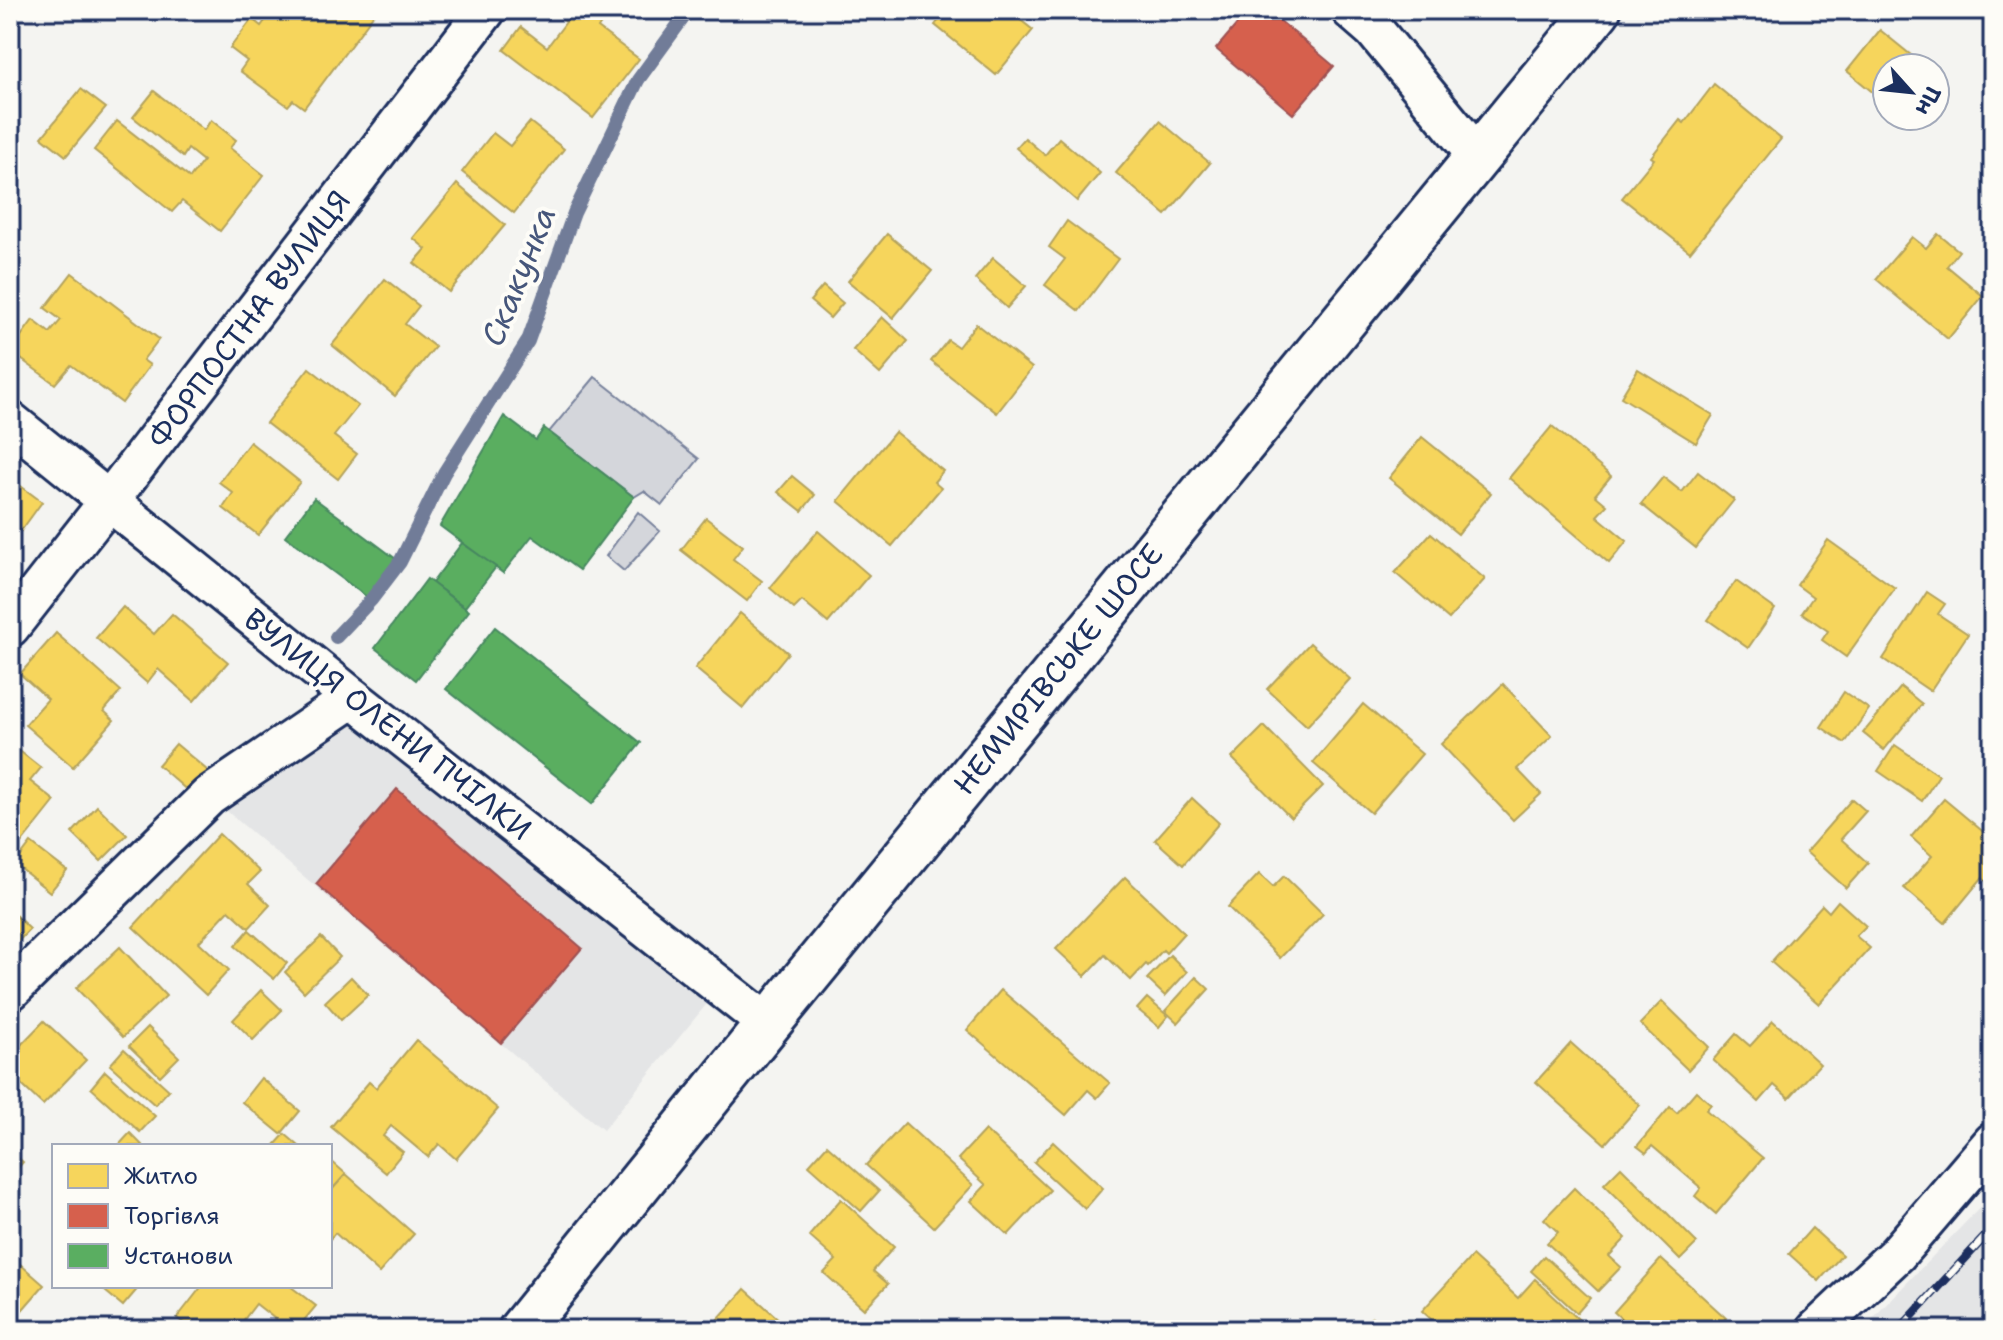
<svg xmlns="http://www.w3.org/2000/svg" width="2003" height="1340" font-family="'Shantell Sans',sans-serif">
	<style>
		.built { fill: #e4e5e6 }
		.green { fill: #d4d6db; stroke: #78829c; stroke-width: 2 }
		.homes { fill: #f6d55c; stroke: #b4a35d; stroke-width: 2 }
		.shops { fill: #d6604d; stroke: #9e5152; stroke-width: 2 }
		.public { fill: #5aae61; stroke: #478860; stroke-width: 2 }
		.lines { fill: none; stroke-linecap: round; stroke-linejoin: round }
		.stream { stroke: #717c98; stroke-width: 14 }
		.street-casing { stroke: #1b2f5e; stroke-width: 44 }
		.primary-casing { stroke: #1b2f5e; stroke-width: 50 }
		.street { stroke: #fdfcf7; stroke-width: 38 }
		.primary { stroke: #fdfcf7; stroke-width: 44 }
		.rail-casing { stroke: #1b2f5e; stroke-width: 9 }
		.rail { stroke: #fdfcf7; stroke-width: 6; stroke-dasharray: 18; stroke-linecap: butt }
		.labels { text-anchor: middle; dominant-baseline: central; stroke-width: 8; stroke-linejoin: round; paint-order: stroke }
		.street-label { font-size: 30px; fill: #1b2f5e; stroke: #fdfcf7 }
		.water-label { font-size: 32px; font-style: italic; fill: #46567b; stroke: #fdfcf7 }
	</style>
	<rect width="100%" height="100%" fill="#f4f4f1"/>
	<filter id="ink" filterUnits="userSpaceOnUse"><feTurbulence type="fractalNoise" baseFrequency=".0125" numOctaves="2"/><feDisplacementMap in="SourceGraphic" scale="16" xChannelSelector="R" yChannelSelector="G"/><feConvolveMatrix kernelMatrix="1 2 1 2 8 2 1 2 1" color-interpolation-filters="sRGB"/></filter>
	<g filter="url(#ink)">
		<g class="built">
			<polygon points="353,698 710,1000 603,1130 209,796"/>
			<polygon points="1993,1194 1993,1330 1860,1330 1873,1318"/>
		</g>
		<g class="green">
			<polygon points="595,377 699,459 662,505 644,491 634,497 549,432"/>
			<polygon points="638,512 660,531 624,571 606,556"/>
		</g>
		<g class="homes">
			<polygon points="273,10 377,10 304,108 293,100 288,106 240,71 247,61 230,48 252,19 261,26"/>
			<polygon points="551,10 591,10 603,20 598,28 639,59 593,118 504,50 521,27 547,47 566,22"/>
			<polygon points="947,10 1008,10 1033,30 996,75 935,25"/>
			<polygon points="1880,30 1927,68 1887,68 1887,104 1847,71"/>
			<polygon points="1714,84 1781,139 1690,252 1622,198 1654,159 1651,157 1680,120 1684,123"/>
			<polygon points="81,89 106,108 66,156 42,137"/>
			<polygon points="154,91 204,130 211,120 236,140 230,148 264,175 220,231 182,201 172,212 94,150 117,121 190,178 203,161 188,149 183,157 133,117"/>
			<polygon points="1160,121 1210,163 1166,215 1116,173"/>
			<polygon points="530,122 564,149 514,213 462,172 493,133 510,146"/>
			<polygon points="1025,138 1045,155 1059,138 1100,173 1077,201 1016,148"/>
			<polygon points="457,184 505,225 449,292 414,263 426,249 413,238"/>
			<polygon points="1067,221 1118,259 1079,311 1045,285 1065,259 1049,247"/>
			<polygon points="887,234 932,271 893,318 848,281"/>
			<polygon points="1938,234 1959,251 1947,266 1983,296 1948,339 1876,279 1912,237 1926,248"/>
			<polygon points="993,258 1026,286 1007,308 975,279"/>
			<polygon points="72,273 159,339 143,360 150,365 122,403 71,365 55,384 10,351 33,320 50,333 61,320 45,308"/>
			<polygon points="385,279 419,306 405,324 435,347 395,396 332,345"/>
			<polygon points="823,286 843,303 830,318 810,301"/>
			<polygon points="882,317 908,341 880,374 853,350"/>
			<polygon points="976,324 1032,368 997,413 931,361 948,340 958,347"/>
			<polygon points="309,368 358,406 334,436 357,454 338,479 266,423"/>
			<polygon points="1638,369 1713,415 1696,443 1621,397"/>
			<polygon points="1552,426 1611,476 1595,495 1607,505 1597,516 1627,541 1609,563 1509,478"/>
			<polygon points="895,432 943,471 934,482 941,488 892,546 838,501"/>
			<polygon points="1422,437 1491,493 1458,534 1389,478"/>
			<polygon points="250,442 300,482 258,535 223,508 233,493 219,482"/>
			<polygon points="1698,472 1734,500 1696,548 1641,504 1663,477 1682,492"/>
			<polygon points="792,476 815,495 802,511 778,492"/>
			<polygon points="10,478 42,502 21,531 14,527 10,532"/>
			<polygon points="706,518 743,546 733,559 762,581 747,601 681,550"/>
			<polygon points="818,531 869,575 828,623 802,601 794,609 770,588"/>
			<polygon points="1431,533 1485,579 1449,619 1395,573"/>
			<polygon points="1828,540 1895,588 1846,657 1822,640 1828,631 1802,613 1813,597 1797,585"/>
			<polygon points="1736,581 1775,609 1748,648 1708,620"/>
			<polygon points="1927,592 1945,604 1938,614 1968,634 1930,691 1883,659"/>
			<polygon points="123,607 154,634 172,614 228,662 194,701 158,669 147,683 96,638"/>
			<polygon points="740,613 788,653 743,708 695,668"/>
			<polygon points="56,633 121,691 104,711 114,720 73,767 25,725 48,699 20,674"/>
			<polygon points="1310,643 1350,679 1307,726 1267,689"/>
			<polygon points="1503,684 1552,736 1517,769 1541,794 1513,820 1441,744"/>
			<polygon points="1901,687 1922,704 1884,750 1863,733"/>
			<polygon points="1844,692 1869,709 1845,743 1821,727"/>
			<polygon points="1363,704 1422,754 1371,813 1313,763"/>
			<polygon points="1264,726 1323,786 1291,818 1232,758"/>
			<polygon points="176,744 208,771 190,793 158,765"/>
			<polygon points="12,745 41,768 30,781 55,801 13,854 10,852 10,748"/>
			<polygon points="1895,745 1939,775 1922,801 1878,771"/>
			<polygon points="1192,798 1219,823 1183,865 1155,840"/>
			<polygon points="1852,799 1866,811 1841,839 1868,863 1846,888 1806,852"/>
			<polygon points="1944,799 1986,834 1992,827 1993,828 1993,887 1982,878 1945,923 1904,888 1932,856 1911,837"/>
			<polygon points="97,806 127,835 101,861 72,833"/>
			<polygon points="219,834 260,872 248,884 270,905 249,928 229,910 199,942 229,970 206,995 133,927"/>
			<polygon points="31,843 67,871 50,892 15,864"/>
			<polygon points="1259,874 1273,887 1284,876 1323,914 1280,958 1228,907"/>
			<polygon points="1125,877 1184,933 1166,953 1163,950 1148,966 1146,964 1131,980 1105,955 1085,976 1056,949"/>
			<polygon points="1838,901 1866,926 1856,936 1870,948 1819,1004 1771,962 1822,905 1829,912"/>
			<polygon points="10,910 30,929 10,950"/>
			<polygon points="249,930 287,963 274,979 235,946"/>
			<polygon points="321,937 340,957 304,992 285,972"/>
			<polygon points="120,947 166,996 123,1037 76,988"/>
			<polygon points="1170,955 1187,972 1165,996 1147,979"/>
			<polygon points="351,977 368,995 341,1020 325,1002"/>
			<polygon points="1196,977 1209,989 1178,1023 1165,1011"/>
			<polygon points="261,990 282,1010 253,1040 233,1020"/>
			<polygon points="1001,990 1110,1083 1097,1098 1088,1090 1066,1115 967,1030"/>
			<polygon points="1147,998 1168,1016 1159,1027 1137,1009"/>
			<polygon points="1662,1001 1709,1047 1688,1070 1640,1024"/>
			<polygon points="44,1021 86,1060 43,1105 10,1074 10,1056"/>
			<polygon points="1773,1021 1820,1064 1789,1098 1774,1085 1759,1102 1713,1060 1736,1034 1750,1046"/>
			<polygon points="148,1027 179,1057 160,1076 129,1046"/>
			<polygon points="416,1040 498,1109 456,1159 439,1144 428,1157 391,1126 383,1136 403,1152 386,1173 331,1127 369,1082 376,1088"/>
			<polygon points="1571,1043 1640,1105 1605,1144 1536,1082"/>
			<polygon points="124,1049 169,1090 155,1105 110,1065"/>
			<polygon points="105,1071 155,1116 140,1132 91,1088"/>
			<polygon points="261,1078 300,1111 281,1134 242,1102"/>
			<polygon points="1696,1091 1711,1104 1706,1110 1763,1158 1716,1214 1695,1196 1701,1188 1652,1146 1646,1153 1637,1146 1670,1107 1677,1113"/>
			<polygon points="905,1123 973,1185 934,1227 866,1165"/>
			<polygon points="985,1130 1050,1190 1008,1235 971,1201 986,1185 958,1159"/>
			<polygon points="130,1133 143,1146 118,1146"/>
			<polygon points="285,1134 299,1146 274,1146"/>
			<polygon points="1053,1142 1103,1188 1085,1209 1034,1162"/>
			<polygon points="827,1145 879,1191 861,1211 809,1165"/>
			<polygon points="10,1151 23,1162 10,1177"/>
			<polygon points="330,1160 346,1174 330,1192"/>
			<polygon points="1621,1167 1697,1243 1680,1260 1604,1184"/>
			<polygon points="346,1174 414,1234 379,1273 335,1233 330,1239 330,1192"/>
			<polygon points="1574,1188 1626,1238 1609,1256 1621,1267 1598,1291 1547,1243 1558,1232 1544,1219"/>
			<polygon points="841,1199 894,1247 873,1271 888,1284 864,1309 824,1273 836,1260 809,1236"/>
			<polygon points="1812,1228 1842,1255 1819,1281 1789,1254"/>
			<polygon points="1472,1256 1518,1298 1535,1279 1590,1330 1443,1330 1422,1311"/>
			<polygon points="1544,1256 1590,1298 1577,1313 1531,1271"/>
			<polygon points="12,1257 44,1285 10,1324 10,1260"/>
			<polygon points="1661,1259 1726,1318 1714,1330 1634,1330 1614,1312"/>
			<polygon points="99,1286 140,1286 123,1306"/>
			<polygon points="202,1286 290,1286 316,1306 296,1330 289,1330 256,1304 236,1330 193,1330 177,1318"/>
			<polygon points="745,1289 791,1330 708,1330"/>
			<polygon points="1372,1317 1385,1330 1360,1330"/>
		</g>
		<g class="shops">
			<polygon points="1249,10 1267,10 1334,66 1293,114 1216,49"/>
			<polygon points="397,789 582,948 501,1043 316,884"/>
		</g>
		<g class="public">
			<polygon points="504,416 536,440 544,428 634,497 579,570 532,536 503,573 440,526"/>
			<polygon points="314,498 400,562 371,600 285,536"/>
			<polygon points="462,543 496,567 465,607 432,583"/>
			<polygon points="427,579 469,611 416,680 375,648"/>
			<polygon points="495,627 641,743 592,804 446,689"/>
		</g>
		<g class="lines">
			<polyline class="stream" points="336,637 371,600 400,562 444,473 528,341 574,213 638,80 689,10"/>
			<g class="street-casing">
				<g id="street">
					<polyline points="1351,10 1374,30 1478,157"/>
					<polyline points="10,421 353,698 768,1024"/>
					<polyline points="10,627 109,501 486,10"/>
					<polyline points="10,991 209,796 353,698"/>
					<polyline points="1816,1330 1897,1254 1993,1142"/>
				</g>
			</g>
			<g class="primary-casing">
				<polyline id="primary" points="521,1330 768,1024 1598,10"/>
			</g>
			<use href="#street" class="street"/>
			<use href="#primary" class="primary"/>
			<g class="rail-casing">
				<polyline id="rail" points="1899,1330 1993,1228"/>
			</g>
			<use href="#rail" class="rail"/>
		</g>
	</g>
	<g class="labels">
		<g class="street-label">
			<text transform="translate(249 319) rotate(-53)">ФОРПОСТНА ВУЛИЦЯ</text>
			<text transform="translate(1058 669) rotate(-51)">НЕМИРІВСЬКЕ ШОСЕ</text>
			<text transform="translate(388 724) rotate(38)">ВУЛИЦЯ ОЛЕНИ ПЧІЛКИ</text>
		</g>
		<g class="water-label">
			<text transform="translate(518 276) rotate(-68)">Скакунка</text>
		</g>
	</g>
	<rect width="2003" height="1340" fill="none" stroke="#fdfcf7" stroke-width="40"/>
	<rect x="20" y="20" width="1963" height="1300" fill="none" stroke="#1b2f5e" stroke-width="3" filter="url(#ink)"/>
	<rect x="52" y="1144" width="280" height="144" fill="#fdfcf7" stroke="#a3aaba" stroke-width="2"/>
	<rect x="68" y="1164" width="40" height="24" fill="#f6d55c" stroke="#a3aaba" stroke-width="2"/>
	<text x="124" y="1184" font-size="24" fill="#1b2f5e">Житло</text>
	<rect x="68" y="1204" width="40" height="24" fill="#d6604d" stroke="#a3aaba" stroke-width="2"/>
	<text x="124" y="1224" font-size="24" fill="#1b2f5e">Торгівля</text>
	<rect x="68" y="1244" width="40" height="24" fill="#5aae61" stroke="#a3aaba" stroke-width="2"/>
	<text x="124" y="1264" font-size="24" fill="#1b2f5e">Установи</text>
	<g transform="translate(1911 92) rotate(117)"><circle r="38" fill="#fdfcf7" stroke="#a3aaba" stroke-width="2"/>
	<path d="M0-6L14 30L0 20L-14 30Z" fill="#1b2f5e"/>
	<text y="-12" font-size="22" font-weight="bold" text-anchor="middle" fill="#1b2f5e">Пн</text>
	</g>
</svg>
